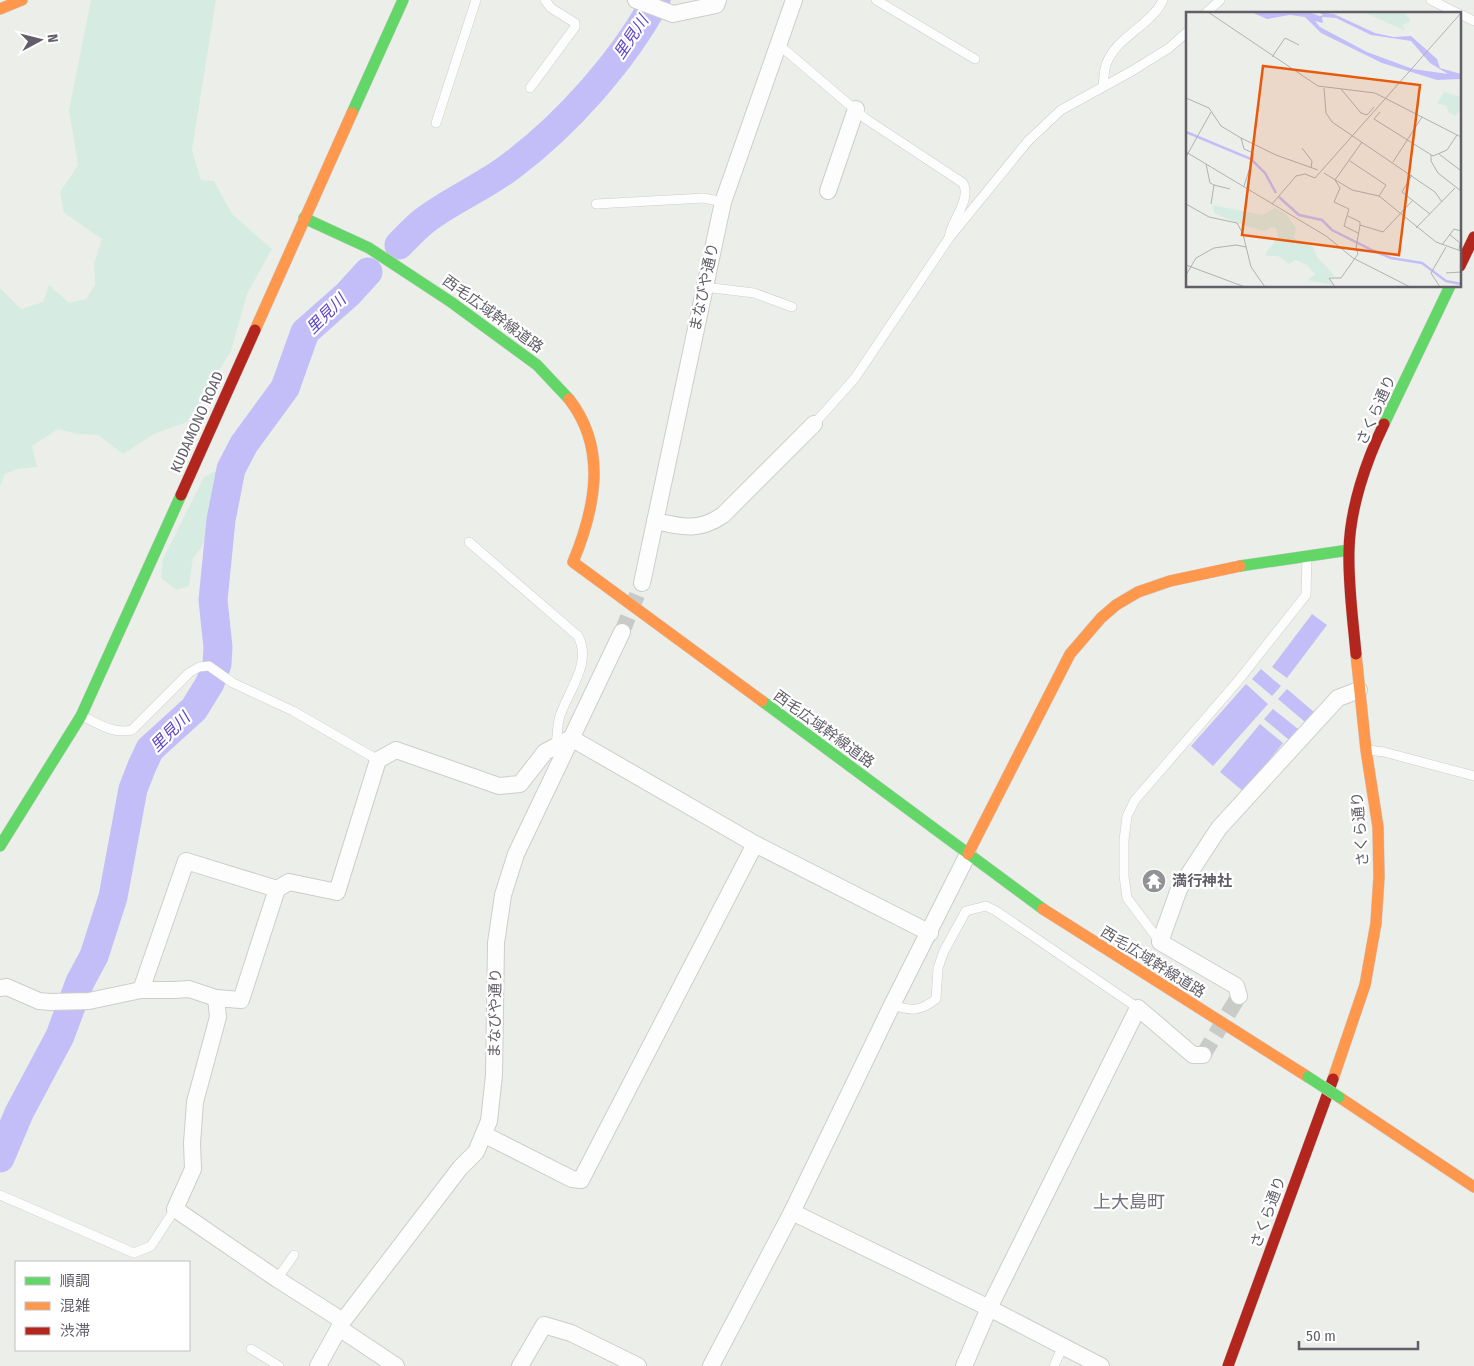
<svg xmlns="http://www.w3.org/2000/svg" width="1474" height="1366" font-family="'Fira Sans Condensed','Noto Sans JP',sans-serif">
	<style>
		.green { fill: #d6ece2 }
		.water { fill: #c4bef8 }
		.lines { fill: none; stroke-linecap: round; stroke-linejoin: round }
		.river { stroke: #c4bef8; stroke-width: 29 }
		.street-tunnel { stroke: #c9cbc9; stroke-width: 16; stroke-dasharray: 16 8; stroke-linecap: butt }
		.lane-casing { stroke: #cdcdcc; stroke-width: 10 }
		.street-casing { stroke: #cdcdcc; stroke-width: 18 }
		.fast-casing { stroke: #cecdcd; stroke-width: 12 }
		.slow-casing { stroke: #cecdcd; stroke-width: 12 }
		.jam-casing { stroke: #cecdcd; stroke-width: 12 }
		.lane { stroke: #fcfdfc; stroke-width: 9 }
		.street { stroke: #fcfdfc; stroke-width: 16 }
		.fast { stroke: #63d668; stroke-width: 11 }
		.slow { stroke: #ff974d; stroke-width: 11 }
		.jam { stroke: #b3261e; stroke-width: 11 }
		.fast-bridge-casing { stroke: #cad7b7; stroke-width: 12; stroke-linecap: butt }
		.fast-bridge { stroke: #63d668; stroke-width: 11 }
		.labels { text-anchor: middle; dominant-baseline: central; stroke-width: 4.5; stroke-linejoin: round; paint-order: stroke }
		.street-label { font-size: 15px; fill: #615e68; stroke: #fff }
		.poi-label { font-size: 15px; font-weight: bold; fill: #615e68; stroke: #fff; text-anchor: start }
		.water-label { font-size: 16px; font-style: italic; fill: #6046c8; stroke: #fff }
		.quarter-label { font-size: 18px; fill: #716f7a; stroke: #fff }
		.inset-river { fill: none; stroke: #c4bef8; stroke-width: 2.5 }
		.inset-road { fill: none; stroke: #b0b1b1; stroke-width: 1 }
		.view { fill: #e8590c; fill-opacity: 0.15; stroke: #e8590c; stroke-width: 2.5 }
		.inset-edge { fill: none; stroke: #615e68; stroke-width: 2.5 }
	</style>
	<rect width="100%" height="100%" fill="#ecefe9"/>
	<g class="green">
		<polygon points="91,0 216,0 192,150 201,180 214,181 232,214 272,249 247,294 231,351 187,422 154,434 123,454 98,435 77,434 58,429 32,446 37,467 17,469 5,474 0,486 0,288 21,309 43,302 49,285 69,303 86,299 95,285 94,263 102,239 64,213 60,192 78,165 69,110"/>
		<polygon points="218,470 226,475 219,511 201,548 193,558 189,586 177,590 161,578 163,559 204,477"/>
	</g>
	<g class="water">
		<polygon points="1312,614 1327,625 1287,678 1272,667"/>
		<polygon points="1261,669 1281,686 1272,696 1252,679"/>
		<polygon points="1246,684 1268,704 1213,766 1191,746"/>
		<polygon points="1287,689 1314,712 1305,722 1278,699"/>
		<polygon points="1273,709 1298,729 1289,740 1264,719"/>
		<polygon points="1260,724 1283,743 1244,792 1220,772"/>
	</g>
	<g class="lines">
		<g class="river">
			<path d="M 399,245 C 407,237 415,228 424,221 C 451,200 484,187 511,166 C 566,125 624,60 656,0"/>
			<polyline points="0,1158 19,1113 60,1036 80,982 94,956 113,897 133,789 142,766 150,749 194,709 210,683 217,664 218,647 213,600 221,520 231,469 244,444 285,388 305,332 348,294 368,272"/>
		</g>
		<g class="street-tunnel">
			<polyline points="622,632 642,583"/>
			<polyline points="1203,1055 1239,996"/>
		</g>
		<g class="lane-casing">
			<g id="lane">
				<polyline points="876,0 975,59"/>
				<polyline points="1431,0 1459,14"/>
				<polyline points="1205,14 1220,0"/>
				<polyline points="1460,14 1474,21"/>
				<path d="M 778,44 L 866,119 L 963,183 C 972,200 951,220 949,238"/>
				<path d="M 1103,85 C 1104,79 1104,71 1106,65 C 1115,37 1151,26 1163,0"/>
				<polyline points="530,88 575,27 575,23 551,8 545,0"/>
				<polyline points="436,123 476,0"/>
				<polyline points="596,204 704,198 723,202"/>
				<polyline points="704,287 754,293 792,307"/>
				<polyline points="814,424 855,378 949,238 1028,141 1061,110 1132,71 1169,48 1188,31"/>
				<path d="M 469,542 L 578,636 C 592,662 570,689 561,713 C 557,722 558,734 556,744"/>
				<path d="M 84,717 C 100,725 114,734 132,730 L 189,673 L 199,667 L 209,666 L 233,683 L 293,711 L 378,760"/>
				<polyline points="1368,750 1384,752 1474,776"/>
				<polyline points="1160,942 1127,898 1124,876 1124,840 1127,816 1135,800 1238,681 1306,595 1307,558"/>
				<path d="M 892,1005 C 912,1011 919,1012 936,999 L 938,968 L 944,951 L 966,911 L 986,906 L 996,911 L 1138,1008"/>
				<polyline points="0,1195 134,1253 151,1246 175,1209"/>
				<polyline points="277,1279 294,1255"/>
				<polyline points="251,1349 279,1366"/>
				<polyline points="1054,1366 1063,1346"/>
			</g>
		</g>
		<g class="street-casing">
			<g id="street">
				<polyline points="636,0 673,14 716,5 718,0"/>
				<polyline points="828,191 856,109"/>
				<path d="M 655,521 C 683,527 698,532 723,515 L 814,424"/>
				<polyline points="642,583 723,202 794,0"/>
				<polyline points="0,988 7,987 39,1001 50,1002 89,1001 141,990 174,990 189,989 216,998 241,1000 277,889"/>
				<polyline points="141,990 186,861 277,889 289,882 337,892 378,760 396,750 499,786 520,784 545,752 571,738 755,844 930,933"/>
				<polyline points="1239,996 1236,986 1160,942 1179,889 1219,828 1338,698 1359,690"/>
				<polyline points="216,998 218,1017 195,1102 192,1143 193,1169 175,1209 277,1279 343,1321"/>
				<polyline points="485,1135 572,1179 581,1180 755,844"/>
				<polyline points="792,1212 989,1308 1101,1366"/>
				<polyline points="339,1328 396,1366"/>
				<polyline points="318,1366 343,1321 460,1168 476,1152 489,1121 494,1075 496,943 503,895 516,854 622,632"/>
				<polyline points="520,1366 544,1325 571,1333 638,1366"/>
				<polyline points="711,1366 792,1212 892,1005 968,854"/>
				<polyline points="964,1366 989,1308 1138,1008 1193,1055 1203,1055"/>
			</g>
		</g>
		<g class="fast-casing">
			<g id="fast">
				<polyline points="352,113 403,0"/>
				<polyline points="304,218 369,248 451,302 537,365 569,399"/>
				<polyline points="1384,424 1450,286"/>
				<polyline points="1240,566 1349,550"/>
				<polyline points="762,701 1043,909"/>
				<polyline points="0,846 81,716 181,495"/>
			</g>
		</g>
		<g class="slow-casing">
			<g id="slow">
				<polyline points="0,9 22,0"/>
				<polyline points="255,330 352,113"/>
				<path d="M 569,399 C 608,449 595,509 573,562 L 762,701"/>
				<polyline points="968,854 1070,654 1101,618 1116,605 1138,592 1170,581 1240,566"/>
				<polyline points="1043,909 1308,1077"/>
				<polyline points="1333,1079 1365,985 1376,923 1379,877 1378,827 1366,750 1356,654"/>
				<polyline points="1339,1097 1474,1187"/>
			</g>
		</g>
		<g class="jam-casing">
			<g id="jam">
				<polyline points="1460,266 1474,237"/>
				<polyline points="181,495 255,330"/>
				<path d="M 1356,654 C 1353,620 1348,585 1349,550 C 1350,508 1366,461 1384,424"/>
				<polyline points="1228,1366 1333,1079"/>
			</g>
		</g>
		<use href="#lane" class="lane"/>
		<use href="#street" class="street"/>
		<use href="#fast" class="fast"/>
		<use href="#slow" class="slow"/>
		<use href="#jam" class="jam"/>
		<g class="fast-bridge-casing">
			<polyline id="fast-bridge" points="1308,1077 1339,1097"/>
		</g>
		<use href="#fast-bridge" class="fast-bridge"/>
	</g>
	<defs>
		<g id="temple-disc" transform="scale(1.25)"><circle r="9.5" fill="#929195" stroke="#fff"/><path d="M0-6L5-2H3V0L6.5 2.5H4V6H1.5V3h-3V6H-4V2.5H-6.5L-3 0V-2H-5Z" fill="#fff"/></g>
	</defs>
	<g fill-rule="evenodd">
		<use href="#temple-disc" x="1154" y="881"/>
	</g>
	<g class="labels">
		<g class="street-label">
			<text transform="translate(704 287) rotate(-78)">まなびや通り</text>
			<text transform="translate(493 314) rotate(36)">西毛広域幹線道路</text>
			<text transform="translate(1376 410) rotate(-66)">さくら通り</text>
			<text transform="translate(197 422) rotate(-66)">KUDAMONO ROAD</text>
			<text transform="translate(824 729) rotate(36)">西毛広域幹線道路</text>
			<text transform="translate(1360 829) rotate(-95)">さくら通り</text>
			<text transform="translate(1153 962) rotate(32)">西毛広域幹線道路</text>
			<text transform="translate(495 1013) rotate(-89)">まなびや通り</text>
			<text transform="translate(1268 1212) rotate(-70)">さくら通り</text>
		</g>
		<g class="poi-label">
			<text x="1172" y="881">満行神社</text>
		</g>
		<g class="water-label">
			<text transform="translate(631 37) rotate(-56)">里見川</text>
			<text transform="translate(326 314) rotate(-45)">里見川</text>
			<text transform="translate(170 732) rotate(-45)">里見川</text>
		</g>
		<g class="quarter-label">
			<text x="1129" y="1202">上大島町</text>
		</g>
	</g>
	<g transform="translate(1186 12)">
		<rect width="275" height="275" fill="#ecefe9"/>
		<path d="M 177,0 L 219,1 L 225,9 L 216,13 L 220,19 ZM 258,80 L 275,85 L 275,102 L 273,100 L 269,104 L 262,100 L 261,94 L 251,91 ZM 27,193 L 76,203 L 89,196 L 100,202 L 110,216 L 108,226 L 127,235 L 132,246 L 149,264 L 142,265 L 147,273 L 122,268 L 129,262 L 121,253 L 110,248 L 103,252 L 92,244 L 81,244 L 79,242 L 92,225 L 90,216 L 85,215 L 79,219 L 56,213 L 28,201 Z" fill="#d6ece2"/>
		<path d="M 65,0 L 122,0 L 134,4 L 137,3 L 132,0 L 148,2 L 189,21 L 208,25 L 225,24 L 251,47 L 254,56 L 275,62 L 275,67 L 251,68 L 196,51 L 135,21 L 119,5 L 104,3 L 81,7 ZM 136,5 L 150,6 L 185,23 L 225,29 L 244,51 L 262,62 L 227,57 L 181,40 L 134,15 L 129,9 L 137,11 Z" fill="#c4bef8" fill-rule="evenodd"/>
		<path class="inset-river" d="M 0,120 L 65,147 L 79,161 L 90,181M 93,185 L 113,203 L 136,208 L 146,218 L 188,239 L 205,246 L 236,251 L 260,269 L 275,272"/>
		<path class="inset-road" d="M 22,0 L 132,74 L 189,81 L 275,125M 86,45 L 99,26 L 113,33M 138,76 L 140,101 L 146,110 L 249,180 L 256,190M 155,77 L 175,101 L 181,103 L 188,95M 0,86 L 23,96 L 35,114 L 55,126 L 90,143 L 132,158M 194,100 L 188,107 L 247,144 L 261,138 L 271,123M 55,126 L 58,137 L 67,141 L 67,146 L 58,174M 116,136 L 126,149 L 125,156M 0,140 L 140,224 L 167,246 L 224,275M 253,142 L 274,158M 245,143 L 245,149 L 252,161 L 275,179M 0,145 L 25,100M 164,149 L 200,173 L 193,184M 207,150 L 236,105M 20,152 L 24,171 L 28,173 L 25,192M 138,161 L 166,178 L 193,184 L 250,230 L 275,239M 226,163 L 216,180 L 244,202M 28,173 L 44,177M 0,192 L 23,205 L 51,211 L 57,222 L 65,255 L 79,275M 86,192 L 110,164 L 119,162 L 129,166 L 275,1M 213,203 L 227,188M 162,204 L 174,210 L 174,213 L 197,220 L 213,203M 230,216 L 269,176M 172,221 L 158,214 L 163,197 L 148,190 L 154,176 L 149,168 L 176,130M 263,222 L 274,231 L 273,238M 256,233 L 268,217 L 275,219M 0,253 L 59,275M 260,261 L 275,260M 0,263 L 10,246 L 28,236 L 50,233 L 60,235M 149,275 L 143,266 L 155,266 L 172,242 L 170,236 L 174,213M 254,275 L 245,261 L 260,235"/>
		<path class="view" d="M 77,54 L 234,73 L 213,243 L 56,223 Z"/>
		<rect width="275" height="275" class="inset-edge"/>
	</g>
	<rect x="15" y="1261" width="175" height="90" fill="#ffffff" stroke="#c0bfc3"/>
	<rect x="25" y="1277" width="25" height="8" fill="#63d668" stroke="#c0bfc3"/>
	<text x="60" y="1286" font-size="15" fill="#615e68">順調</text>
	<rect x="25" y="1302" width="25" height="8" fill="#ff974d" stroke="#c0bfc3"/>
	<text x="60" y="1311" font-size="15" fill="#615e68">混雑</text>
	<rect x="25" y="1327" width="25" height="8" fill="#b3261e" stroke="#c0bfc3"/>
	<text x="60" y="1336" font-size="15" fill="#615e68">渋滞</text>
	<g transform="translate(40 40) rotate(83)" stroke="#ffffff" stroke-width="4" paint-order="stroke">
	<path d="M0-4L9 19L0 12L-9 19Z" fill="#615e68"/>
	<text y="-8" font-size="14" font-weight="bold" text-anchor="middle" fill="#615e68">N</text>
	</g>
	<path d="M1299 1341v8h119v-8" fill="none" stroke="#615e68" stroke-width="2.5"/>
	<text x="1306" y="1341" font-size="15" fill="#615e68" stroke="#ffffff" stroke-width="4" paint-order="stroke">50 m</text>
</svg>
